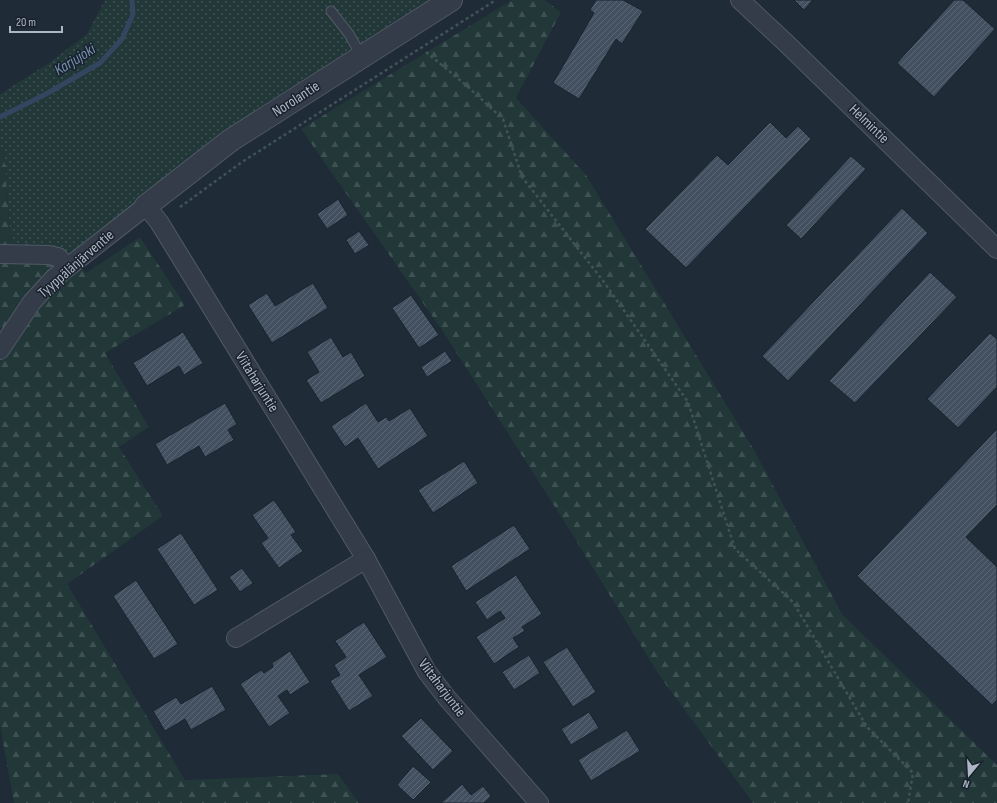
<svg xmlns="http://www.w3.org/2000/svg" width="997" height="803" font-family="'Sofia Sans Condensed',sans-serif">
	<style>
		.grass { fill: url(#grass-dots) }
		.forest { fill: url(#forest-firs) }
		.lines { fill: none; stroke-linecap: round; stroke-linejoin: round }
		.stream { stroke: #32475f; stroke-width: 5 }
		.building { fill: url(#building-hatch); stroke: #1a232e }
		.service-casing { stroke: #505a66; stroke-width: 11 }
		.minor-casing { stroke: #505a66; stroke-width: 20 }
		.tertiary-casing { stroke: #505a66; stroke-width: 24 }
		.path { stroke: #3f5456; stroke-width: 2.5; stroke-dasharray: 3 3; stroke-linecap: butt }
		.service { stroke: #333c48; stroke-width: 9 }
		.minor { stroke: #333c48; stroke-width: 18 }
		.tertiary { stroke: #333c48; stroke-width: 22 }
		.labels { text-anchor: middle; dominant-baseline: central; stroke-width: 3; stroke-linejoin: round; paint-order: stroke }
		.street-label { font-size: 15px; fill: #adb7c5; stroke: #19212c }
		.water-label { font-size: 16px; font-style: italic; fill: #748fae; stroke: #19212c }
	</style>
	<defs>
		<pattern id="grass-dots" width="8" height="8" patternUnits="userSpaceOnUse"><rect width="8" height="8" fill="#213738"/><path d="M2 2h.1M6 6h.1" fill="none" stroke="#3f5253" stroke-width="1.8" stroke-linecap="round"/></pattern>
		<pattern id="forest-firs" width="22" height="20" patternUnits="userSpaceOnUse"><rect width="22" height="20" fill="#213738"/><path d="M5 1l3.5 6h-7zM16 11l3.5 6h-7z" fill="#3f5253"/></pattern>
		<pattern id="building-hatch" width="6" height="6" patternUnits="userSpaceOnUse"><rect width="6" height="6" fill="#42505f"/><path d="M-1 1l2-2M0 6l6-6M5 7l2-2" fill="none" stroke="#5b6774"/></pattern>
	</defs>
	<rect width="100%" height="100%" fill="#1f2b37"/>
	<polygon class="grass" points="105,0 428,0 223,131 68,256 47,246 11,243 4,153 0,150 0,94 49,63 87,34"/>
	<g class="forest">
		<polygon points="512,0 544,0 561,12 516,98 586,175 754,450 842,614 997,765 997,803 753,803 659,675 569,529 442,330 301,129"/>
		<polygon points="0,150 4,153 11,243 47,246 68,256 86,273 140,237 185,305 105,353 149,427 119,447 163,516 67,584 185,780 338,774 359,803 14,803 0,725"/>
	</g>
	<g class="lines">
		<polyline class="stream" points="0,117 46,94 100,63 122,39 133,14 132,0"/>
	</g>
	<g class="building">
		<polygon points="596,0 623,0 643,11 622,44 616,39 579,99 553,83 594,13 590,10"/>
		<polygon points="794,0 813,0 804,10"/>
		<polygon points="954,0 963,0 995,29 934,97 897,63"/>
		<polygon points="770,122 786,138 798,126 811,139 686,268 645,229 717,155 728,165"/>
		<polygon points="851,156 866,169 801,239 786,225"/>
		<polygon points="338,199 348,215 327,229 317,214"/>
		<polygon points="902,208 928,233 788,381 762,356"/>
		<polygon points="359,231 369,245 355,254 346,240"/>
		<polygon points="930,272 957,297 855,403 829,381"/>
		<polygon points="313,283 328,308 272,343 248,305 267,293 275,306"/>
		<polygon points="411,295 439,335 419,348 392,308"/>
		<polygon points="183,332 203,363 184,375 179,366 147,386 133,363"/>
		<polygon points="990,333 997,339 997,387 958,428 927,399"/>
		<polygon points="331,337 343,357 351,352 365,376 321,403 306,380 319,372 307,352"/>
		<polygon points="445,351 452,361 427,377 421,367"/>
		<polygon points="225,403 237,424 228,430 234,440 205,457 199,446 167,465 155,444"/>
		<polygon points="366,403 378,422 386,417 389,421 410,408 428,436 378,469 358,438 345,447 331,426"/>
		<polygon points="997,429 997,505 966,537 997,567 997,700 992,705 857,576"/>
		<polygon points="464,461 478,483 433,513 418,490"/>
		<polygon points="274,500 296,532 291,535 303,551 279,568 261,543 268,538 252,515"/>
		<polygon points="514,525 530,549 466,591 451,566"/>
		<polygon points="181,533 218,590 194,605 157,549"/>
		<polygon points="242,568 253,583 240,592 229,577"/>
		<polygon points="516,575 542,614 522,627 525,631 513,638 519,647 494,664 476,637 505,618 500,611 487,620 475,602"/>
		<polygon points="136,580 178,644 154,659 113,596"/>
		<polygon points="364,622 387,657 359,675 373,696 349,711 330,681 340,675 334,665 346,657 335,641"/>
		<polygon points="567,647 596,692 573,707 543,662"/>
		<polygon points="290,651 310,682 290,695 287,690 278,696 290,713 269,727 240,684 261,670 264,673 273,667 272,663"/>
		<polygon points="529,655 540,673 514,690 502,672"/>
		<polygon points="212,686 226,710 191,730 185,719 165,731 153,711 176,697 181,704"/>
		<polygon points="589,712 599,728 571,745 561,729"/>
		<polygon points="421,718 453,751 433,770 401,736"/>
		<polygon points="627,730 640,751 591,781 578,760"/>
		<polygon points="413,766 431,782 413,800 397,785"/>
		<polygon points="462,784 471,795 483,786 491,796 484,803 441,803"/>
	</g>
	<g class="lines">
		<g class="service-casing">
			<polyline id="service" points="331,11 349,34 362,57"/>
		</g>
		<g class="minor-casing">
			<g id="minor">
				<polyline points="740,0 786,43 997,249"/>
				<polyline points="0,254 49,255 58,257 67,267"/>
				<polyline points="0,350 32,302 54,278 146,206 159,222 366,559 427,672 447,698 539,803"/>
				<polyline points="236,638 366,559"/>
			</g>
		</g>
		<g class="tertiary-casing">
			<polyline id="tertiary" points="146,206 231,140 451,0"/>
		</g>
		<g class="path">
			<polyline points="426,52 467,86 503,119 522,177 604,282 688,402 735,549 793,602 867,727 913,773 908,803"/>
			<polyline points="180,207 242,162 496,0"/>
		</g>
		<use href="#service" class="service"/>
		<use href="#minor" class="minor"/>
		<use href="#tertiary" class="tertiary"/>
	</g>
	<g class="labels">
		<g class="street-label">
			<text transform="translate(296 99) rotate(-33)">Norolantie</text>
			<text transform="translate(869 124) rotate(44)">Helmintie</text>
			<text transform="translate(76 264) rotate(-41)">Tyyppälänjärventie</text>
			<text transform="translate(257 382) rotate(58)">Viitaharjuntie</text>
			<text transform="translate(442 688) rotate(53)">Viitaharjuntie</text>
		</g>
		<g class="water-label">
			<text transform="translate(75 60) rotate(-32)">Karjujoki</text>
		</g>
	</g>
	<g transform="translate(969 775) rotate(198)" stroke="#19212c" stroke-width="3" paint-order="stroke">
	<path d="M0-3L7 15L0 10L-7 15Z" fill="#adb7c5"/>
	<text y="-6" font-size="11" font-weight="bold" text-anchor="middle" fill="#adb7c5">N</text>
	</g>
	<path d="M10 26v6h52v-6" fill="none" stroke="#adb7c5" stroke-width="2"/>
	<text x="16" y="26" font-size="12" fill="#adb7c5" stroke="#19212c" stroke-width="3" paint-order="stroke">20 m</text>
</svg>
